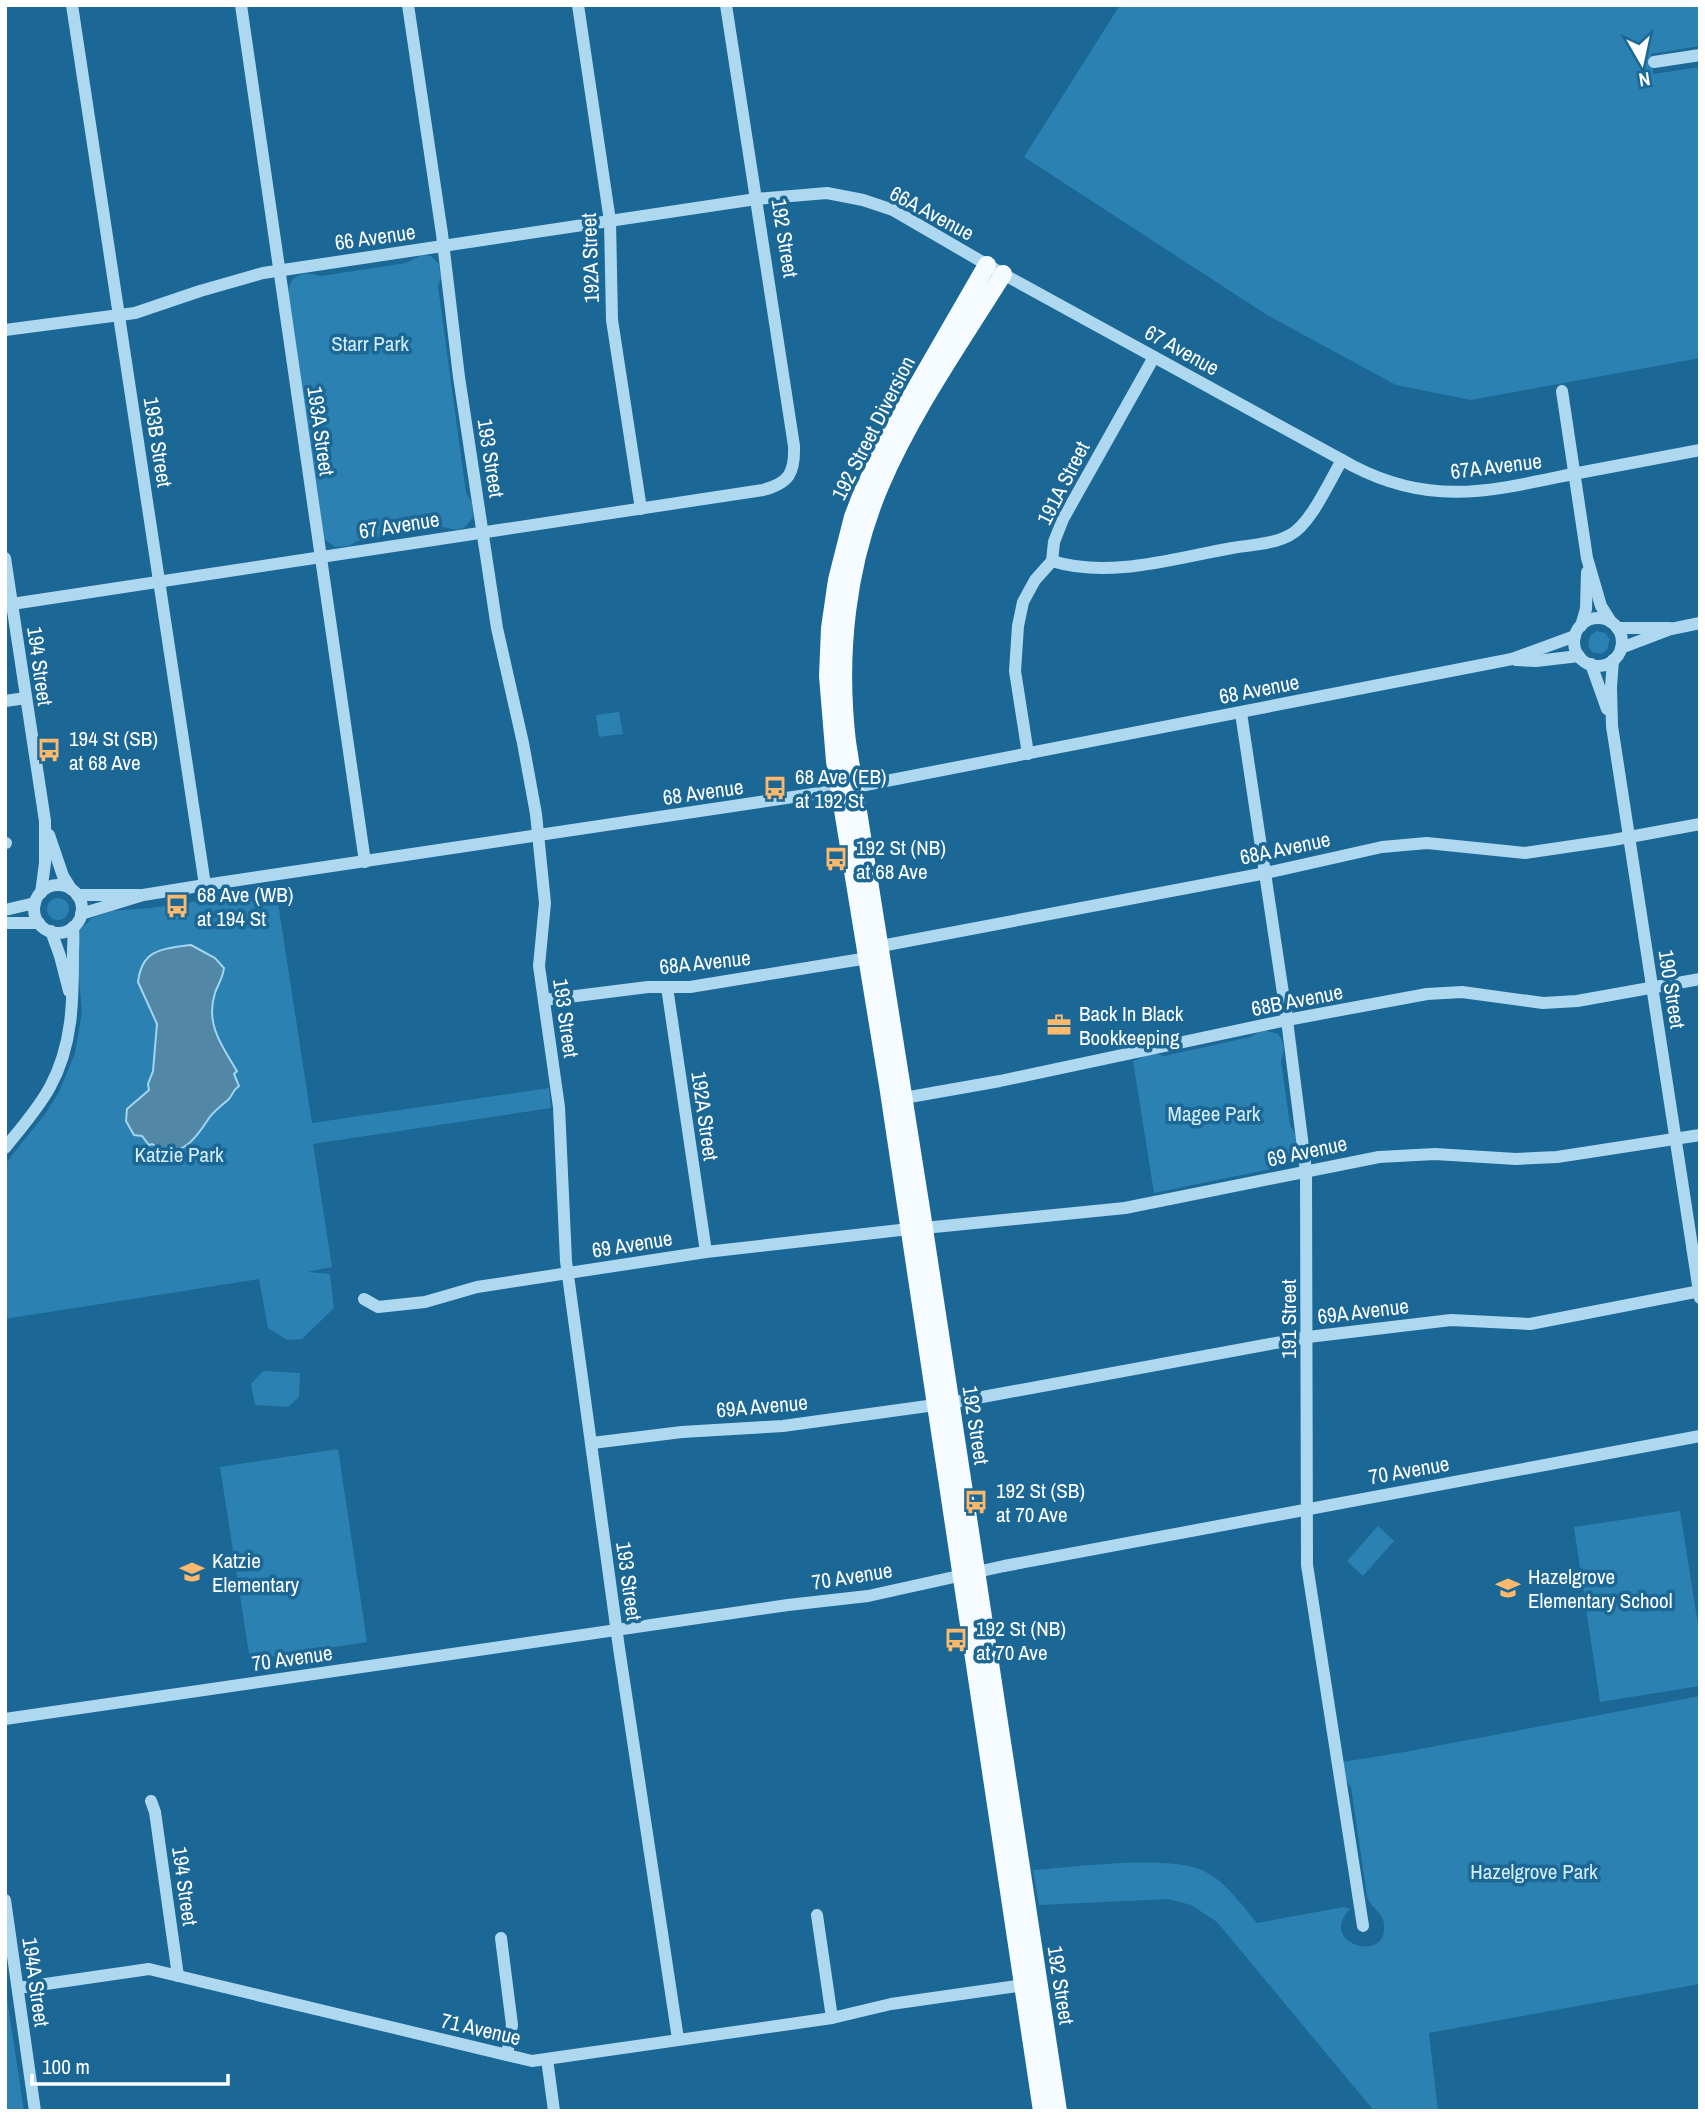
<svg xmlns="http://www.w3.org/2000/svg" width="1705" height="2116" font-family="'Archivo Narrow',sans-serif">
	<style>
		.green { fill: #2b81b1 }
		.water { fill: #5287a5; stroke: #a1d5f2; stroke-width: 2 }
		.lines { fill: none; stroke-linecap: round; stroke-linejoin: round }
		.minor { stroke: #aed8f0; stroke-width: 12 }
		.major { stroke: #f6fbff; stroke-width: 18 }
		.labels { text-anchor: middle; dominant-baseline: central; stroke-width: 7; stroke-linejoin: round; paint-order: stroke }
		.street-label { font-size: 21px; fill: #fff; stroke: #1b6795 }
		.park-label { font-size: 21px; fill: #d4edfb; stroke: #1b6795 }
		.poi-label { font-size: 21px; fill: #fff; stroke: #1b6795; text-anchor: start }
	</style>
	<rect width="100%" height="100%" fill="#1b6795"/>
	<g class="green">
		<polygon points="1120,5 1700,5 1700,46 1651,54 1653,74 1700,67 1700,358 1471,400 1396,385 1267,315 1024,157"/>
		<path d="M 422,255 L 431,256 L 439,264 L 441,278 L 438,286 L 466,493 L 472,503 L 473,517 L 465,527 L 457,530 L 442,527 L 357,541 L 349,546 L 335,547 L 324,539 L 288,292 C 291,273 304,271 321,276 L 406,263 Z"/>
		<polygon points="1596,631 1605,633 1610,639 1607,650 1601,654 1592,652 1588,646 1590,636"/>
		<polygon points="619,712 623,734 599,737 596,715"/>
		<polygon points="276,890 312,1123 549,1088 551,1108 313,1144 332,1267 307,1272 330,1274 334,1308 302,1339 287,1340 268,1328 259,1279 5,1319 5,1164 45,1114 59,1092 75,1053 82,1012 77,958 80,930 92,918 111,911 151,908"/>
		<circle cx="58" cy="909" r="11"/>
		<path d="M 1263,1030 L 1278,1034 C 1286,1044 1284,1050 1281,1061 L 1290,1125 L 1296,1136 L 1298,1152 L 1296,1159 L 1285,1166 L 1154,1193 L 1133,1061 C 1145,1057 1151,1050 1164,1056 L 1250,1037 Z"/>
		<polygon points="263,1371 300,1373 299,1397 288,1407 255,1405 251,1384"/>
		<polygon points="338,1449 367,1642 250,1660 220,1467"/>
		<polygon points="1680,1511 1700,1637 1700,1686 1600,1702 1574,1527"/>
		<polygon points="1378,1526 1394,1541 1363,1576 1347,1561"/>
		<path d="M 1700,1696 L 1700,1984 L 1429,2033 L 1438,2111 L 1374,2111 L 1217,1922 L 1191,1905 L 1168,1899 L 1039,1905 L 1033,1870 C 1076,1867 1167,1854 1204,1871 C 1226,1882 1242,1905 1257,1923 L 1344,1907 L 1350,1909 C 1316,1944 1389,1965 1384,1924 C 1383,1912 1370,1908 1367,1896 L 1351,1787 L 1345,1779 L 1342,1762 L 1399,1753 Z"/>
		<polygon points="5,1985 24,2111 5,2111"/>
	</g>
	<path class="water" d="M 191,945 L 215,958 L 224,968 C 223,978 218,984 215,993 C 205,1024 222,1046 237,1071 L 234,1074 L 239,1086 C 233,1090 233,1094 229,1099 C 222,1105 214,1111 209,1118 C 195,1140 179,1162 152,1144 L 149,1145 L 142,1136 L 134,1135 L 126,1121 L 127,1109 L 149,1090 L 148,1084 L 153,1071 L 157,1024 L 138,982 C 142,949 162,949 191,945 Z"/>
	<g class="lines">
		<g class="minor">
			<polyline points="72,5 205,885"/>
			<polyline points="241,5 365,862"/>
			<polyline points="408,5 442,234 459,377 497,628 523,743 536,814 545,903 539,966 559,1107 566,1261 619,1648 678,2039"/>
			<polyline points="578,5 610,221 612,320 641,509"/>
			<polyline points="1654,62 1700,55"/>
			<path d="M 5,330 L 135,313 L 200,291 L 263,273 L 756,199 L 827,193 L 863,200 L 893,210 L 1003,274 L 1353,466 C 1432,507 1491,491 1573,474 C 1615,466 1657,458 1700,450"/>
			<polyline points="1562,391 1587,558 1601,606 1611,622"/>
			<polyline points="5,558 45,821 45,863 41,893"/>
			<path d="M 1052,561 C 1110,579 1175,558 1232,548 C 1250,545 1274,544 1290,535 C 1311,524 1330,480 1342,460"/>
			<path d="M 12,604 L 763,490 C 789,483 795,473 794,446 L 726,5"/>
			<circle cx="1598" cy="642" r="24"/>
			<polyline points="1581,626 1586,609 1587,572"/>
			<polyline points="1617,628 1670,628"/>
			<polyline points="1621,648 1671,629 1700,623"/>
			<polyline points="1516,660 1536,661 1579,656"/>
			<polyline points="1613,660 1611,687 1612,726 1700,1298"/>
			<polyline points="1591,664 1607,709"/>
			<polyline points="5,701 26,698"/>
			<polyline points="1241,713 1287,1020 1306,1171 1307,1565 1363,1926"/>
			<polyline points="1028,754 1015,671 1018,626 1023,602 1035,580 1052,561 1054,542 1063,519 1154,357"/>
			<polyline points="49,835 63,876 71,889"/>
			<polyline points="5,843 6,843"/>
			<circle cx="58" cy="909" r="24"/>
			<polyline points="77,895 139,895"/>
			<polyline points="5,910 35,903"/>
			<polyline points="81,914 143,895 205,885 840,790 1512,659 1575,636"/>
			<polyline points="5,923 39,923"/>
			<polyline points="51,931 60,956 69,991"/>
			<polyline points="881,946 1266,873 1382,847 1427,843 1525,853 1613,840 1700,824"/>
			<polyline points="667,987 706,1252"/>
			<polyline points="544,1000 648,987 690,987 868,958"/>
			<polyline points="904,1098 1000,1081 1287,1020 1427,994 1462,992 1543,1003 1577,1001 1700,979"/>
			<path d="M 5,1148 C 21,1128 38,1109 50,1087 C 73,1045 73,1000 73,954 C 73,945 74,936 73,927"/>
			<polyline points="924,1228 1125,1208 1379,1157 1435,1154 1516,1159 1557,1157 1700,1135"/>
			<polyline points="364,1299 378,1307 425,1302 477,1287 706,1252 909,1229"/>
			<polyline points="950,1403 1308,1337 1451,1320 1530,1324 1700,1291"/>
			<polyline points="592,1443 682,1432 783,1426 935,1405"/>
			<polyline points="5,1719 788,1605 868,1596 1004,1566 1700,1436"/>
			<polyline points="151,1801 155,1812 178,1976"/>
			<polyline points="5,1900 35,2111"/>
			<polyline points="817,1915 832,2018"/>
			<polyline points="501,1938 512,2025 507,2055"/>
			<polyline points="18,1988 149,1969 532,2061 832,2018 891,2004 1024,1985"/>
			<polyline points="547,2059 554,2111"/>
		</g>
		<g class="major">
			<polyline points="987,265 893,428 863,491 853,517 837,580 830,628 828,676 835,761 888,1085 1042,2111"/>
			<path d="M 1003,274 C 960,343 912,411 880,486 C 846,566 837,656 847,742 L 921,1209 L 1058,2111"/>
		</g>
	</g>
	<defs>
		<g id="bus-bare" transform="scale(1.89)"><path d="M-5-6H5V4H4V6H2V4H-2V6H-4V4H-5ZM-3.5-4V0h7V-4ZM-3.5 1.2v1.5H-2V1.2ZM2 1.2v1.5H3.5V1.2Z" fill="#ffb96c" stroke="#1b6795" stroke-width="2.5" paint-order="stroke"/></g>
		<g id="office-bare" transform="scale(1.89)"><path d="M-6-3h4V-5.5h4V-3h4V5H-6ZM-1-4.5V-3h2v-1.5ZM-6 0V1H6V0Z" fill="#ffb96c" stroke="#1b6795" stroke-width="2.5" paint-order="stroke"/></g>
		<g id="school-bare" transform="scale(1.89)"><path d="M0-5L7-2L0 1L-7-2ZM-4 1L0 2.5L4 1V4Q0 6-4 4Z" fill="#ffb96c" stroke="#1b6795" stroke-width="2.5" paint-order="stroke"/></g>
	</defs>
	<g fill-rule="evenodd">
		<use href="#bus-bare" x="49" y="750"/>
		<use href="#bus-bare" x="775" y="788"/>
		<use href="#bus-bare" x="836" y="859"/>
		<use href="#bus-bare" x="177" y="906"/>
		<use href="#office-bare" x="1059" y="1025"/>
		<use href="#bus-bare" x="976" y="1502"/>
		<use href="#school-bare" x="192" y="1572"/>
		<use href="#school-bare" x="1508" y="1588"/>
		<use href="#bus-bare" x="956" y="1640"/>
	</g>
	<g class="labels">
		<g class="street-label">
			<text transform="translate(932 213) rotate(28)">66A Avenue</text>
			<text transform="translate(375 237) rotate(-8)">66 Avenue</text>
			<text transform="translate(785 238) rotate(81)">192 Street</text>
			<text transform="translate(590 258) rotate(-92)">192A Street</text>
			<text transform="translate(1182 350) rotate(29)">67 Avenue</text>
			<text transform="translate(873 428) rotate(-63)">192 Street Diversion</text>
			<text transform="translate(321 431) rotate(82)">193A Street</text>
			<text transform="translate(158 442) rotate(81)">193B Street</text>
			<text transform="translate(491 458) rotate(81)">193 Street</text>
			<text transform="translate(1496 466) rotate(-7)">67A Avenue</text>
			<text transform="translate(1063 483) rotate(-63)">191A Street</text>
			<text transform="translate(399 525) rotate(-9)">67 Avenue</text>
			<text transform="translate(40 666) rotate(82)">194 Street</text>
			<text transform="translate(1259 689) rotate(-11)">68 Avenue</text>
			<text transform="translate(703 792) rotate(-8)">68 Avenue</text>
			<text transform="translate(1285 848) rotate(-12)">68A Avenue</text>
			<text transform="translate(705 962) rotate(-6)">68A Avenue</text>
			<text transform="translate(1672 989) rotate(81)">190 Street</text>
			<text transform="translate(1297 1000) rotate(-11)">68B Avenue</text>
			<text transform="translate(566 1018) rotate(82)">193 Street</text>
			<text transform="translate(705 1116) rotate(82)">192A Street</text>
			<text transform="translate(1307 1151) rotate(-12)">69 Avenue</text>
			<text transform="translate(632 1244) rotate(-9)">69 Avenue</text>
			<text transform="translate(1363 1311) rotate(-7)">69A Avenue</text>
			<text transform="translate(1288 1319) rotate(-90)">191 Street</text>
			<text transform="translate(762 1406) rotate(-5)">69A Avenue</text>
			<text transform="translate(976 1425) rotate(81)">192 Street</text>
			<text transform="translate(1409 1470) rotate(-10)">70 Avenue</text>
			<text transform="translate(852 1576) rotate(-9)">70 Avenue</text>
			<text transform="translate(629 1581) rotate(82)">193 Street</text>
			<text transform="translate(292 1658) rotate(-8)">70 Avenue</text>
			<text transform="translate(185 1886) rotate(82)">194 Street</text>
			<text transform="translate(36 1982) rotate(82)">194A Street</text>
			<text transform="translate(1061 1985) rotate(81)">192 Street</text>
			<text transform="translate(481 2029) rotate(13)">71 Avenue</text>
		</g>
		<g class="park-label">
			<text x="370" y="343">Starr Park</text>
			<text x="1214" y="1113">Magee Park</text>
			<text x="179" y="1154">Katzie Park</text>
			<text x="1534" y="1871">Hazelgrove Park</text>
		</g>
		<g class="poi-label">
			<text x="69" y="738">194 St (SB)<tspan x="69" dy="24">at 68 Ave</tspan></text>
			<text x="795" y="776">68 Ave (EB)<tspan x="795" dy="24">at 192 St</tspan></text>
			<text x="856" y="847">192 St (NB)<tspan x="856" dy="24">at 68 Ave</tspan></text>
			<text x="197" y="894">68 Ave (WB)<tspan x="197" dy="24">at 194 St</tspan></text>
			<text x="1079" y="1013">Back In Black<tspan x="1079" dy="24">Bookkeeping</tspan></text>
			<text x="996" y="1490">192 St (SB)<tspan x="996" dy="24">at 70 Ave</tspan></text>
			<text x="212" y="1560">Katzie<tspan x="212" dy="24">Elementary</tspan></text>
			<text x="1528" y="1576">Hazelgrove<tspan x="1528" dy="24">Elementary School</tspan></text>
			<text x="976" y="1628">192 St (NB)<tspan x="976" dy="24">at 70 Ave</tspan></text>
		</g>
	</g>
	<rect width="1705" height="2116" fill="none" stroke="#ffffff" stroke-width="14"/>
	<g transform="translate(1642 63) rotate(171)" stroke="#1b6795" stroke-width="5" paint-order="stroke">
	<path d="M0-5L12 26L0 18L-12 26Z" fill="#ffffff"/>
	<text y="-10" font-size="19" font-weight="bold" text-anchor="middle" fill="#ffffff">N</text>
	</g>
	<path d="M32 2074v10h196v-10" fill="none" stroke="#ffffff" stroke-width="3.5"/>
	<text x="42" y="2074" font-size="21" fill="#ffffff" stroke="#1b6795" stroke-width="5" paint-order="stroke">100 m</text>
</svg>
